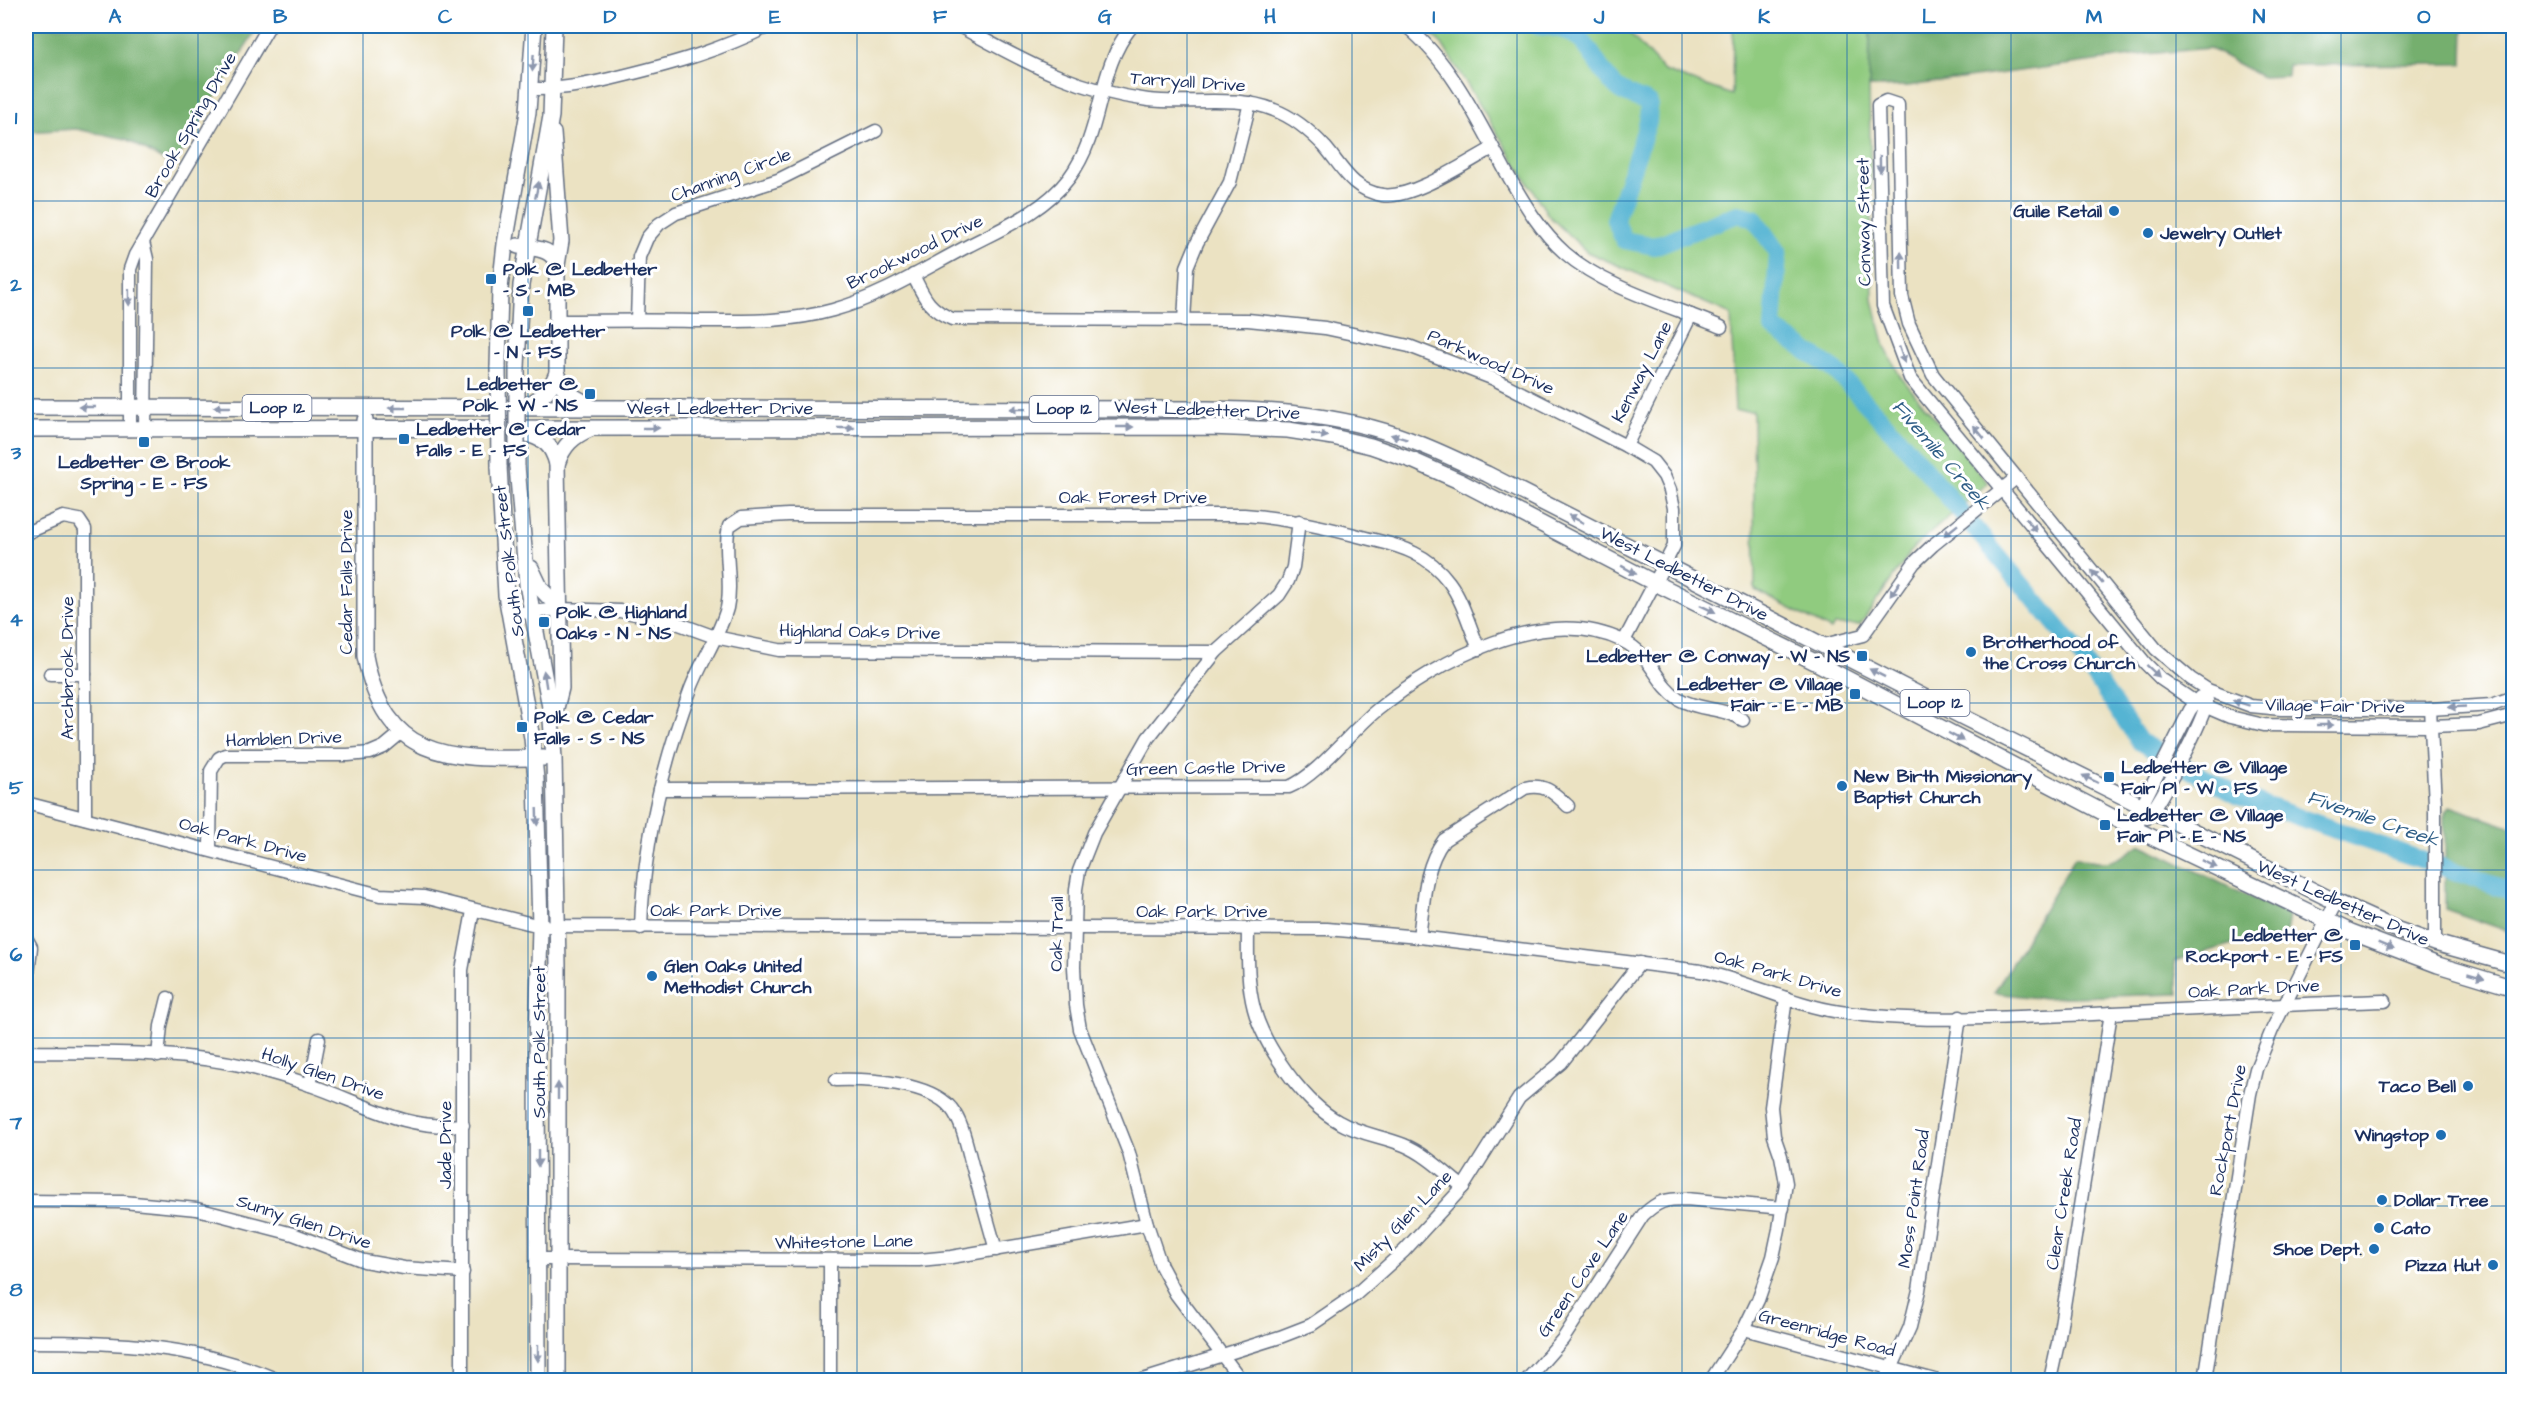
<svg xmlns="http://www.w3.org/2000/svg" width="2539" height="1406" font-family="'Architects Daughter',sans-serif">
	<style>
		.green { fill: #90cb7f; stroke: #567d6e; stroke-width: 1.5 }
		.forest { fill: #74af6e; stroke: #486f66; stroke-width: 1.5 }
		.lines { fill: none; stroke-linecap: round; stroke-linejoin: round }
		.river { stroke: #54b4d3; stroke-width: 18 }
		.minor-casing { stroke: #646e81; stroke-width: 15 }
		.major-casing { stroke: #646e81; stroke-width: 18 }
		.minor { stroke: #fff; stroke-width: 12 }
		.major { stroke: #fff; stroke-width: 15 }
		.major-bridge-casing { stroke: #646e81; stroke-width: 18; stroke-linecap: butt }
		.major-bridge { stroke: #fff; stroke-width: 15 }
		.oneway { fill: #8d97ae }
		.grid { fill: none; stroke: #1f6fb2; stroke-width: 1.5; stroke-opacity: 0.55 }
		.poi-dot { fill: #1f6fb2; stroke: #fff; stroke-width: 2 }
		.labels { text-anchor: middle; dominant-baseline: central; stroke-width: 6; stroke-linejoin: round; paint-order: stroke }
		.shield { fill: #fff; stroke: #5f6d8e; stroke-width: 1.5 }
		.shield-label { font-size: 16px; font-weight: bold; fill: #1b2f5e }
		.street-label { font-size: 18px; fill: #1b2f5e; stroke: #fff }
		.poi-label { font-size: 18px; font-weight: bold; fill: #1b2f5e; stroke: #fff; text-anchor: start }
		.water-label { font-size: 20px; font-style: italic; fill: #2f5e87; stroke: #fff }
		.neatline { fill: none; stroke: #1f6fb2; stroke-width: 2 }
		.grid-label { font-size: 20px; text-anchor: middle; font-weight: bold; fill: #1f6fb2 }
	</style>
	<rect width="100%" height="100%" fill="#fff"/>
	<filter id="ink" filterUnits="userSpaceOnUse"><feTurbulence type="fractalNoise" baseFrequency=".0167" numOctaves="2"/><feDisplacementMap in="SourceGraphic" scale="12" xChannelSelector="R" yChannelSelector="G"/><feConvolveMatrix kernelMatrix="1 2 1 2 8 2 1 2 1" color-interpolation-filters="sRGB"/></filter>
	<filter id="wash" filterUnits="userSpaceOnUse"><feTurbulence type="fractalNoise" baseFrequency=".008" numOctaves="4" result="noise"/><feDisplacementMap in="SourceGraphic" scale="24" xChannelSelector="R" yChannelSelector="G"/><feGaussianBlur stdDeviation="1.35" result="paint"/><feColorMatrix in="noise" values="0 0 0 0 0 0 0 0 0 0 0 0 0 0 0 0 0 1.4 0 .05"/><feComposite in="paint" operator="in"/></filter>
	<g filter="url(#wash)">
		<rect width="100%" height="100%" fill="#ebe2c2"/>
		<polygon class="green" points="1422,26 1623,26 1664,71 1732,95 1733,26 1908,26 1908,86 1869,87 1873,300 1885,347 1900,376 1988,483 1914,547 1860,625 1834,625 1831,630 1755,590 1753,411 1735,411 1731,314 1587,252 1548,215 1442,44"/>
		<g class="forest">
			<polygon points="26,26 258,26 173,166 126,139 76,129 26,132"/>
			<polygon points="1870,26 2464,26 2463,64 2288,65 2287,76 2262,77 2209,48 2147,54 1908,86 1869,87"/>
			<polygon points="2450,806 2513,828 2513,933 2445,909 2445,812"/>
			<path d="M 2140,844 L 2289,916 L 2285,939 L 2246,940 L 2174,961 L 2179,994 L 2038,998 L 1994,993 L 2075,857 C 2106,867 2115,863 2140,844 Z"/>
		</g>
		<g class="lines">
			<path class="river" d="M 1538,26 C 1592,28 1585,55 1615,86 C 1622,94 1639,98 1649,103 L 1648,122 L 1615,220 L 1624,240 L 1654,246 L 1738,214 L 1754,218 L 1778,253 L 1773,328 L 1836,371 L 1903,443 L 2076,649 L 2140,742 L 2238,796 L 2514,892"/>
		</g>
	</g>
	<g filter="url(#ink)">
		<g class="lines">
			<g class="minor-casing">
				<g id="minor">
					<path d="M 959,26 C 1024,61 1072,90 1148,100 C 1190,105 1234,94 1274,110 C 1293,117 1311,132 1325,147 C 1343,168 1352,190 1382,195 C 1411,200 1467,162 1493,148"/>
					<path d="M 1406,26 C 1451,62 1479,122 1506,172 C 1523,201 1539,230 1565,253 C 1605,288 1671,306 1721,327"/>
					<path d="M 531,89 C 564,90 594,83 626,75 C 679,62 720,50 769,26"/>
					<polyline points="143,242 147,259 145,429"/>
					<path d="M 913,275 C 924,297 928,309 952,319 L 1248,320 L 1325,328 L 1409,346 L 1494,379 L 1626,446 L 1653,462 L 1664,476 L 1670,490 L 1674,508 L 1674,546 L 1624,641"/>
					<polyline points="637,320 639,257 647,238 659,224 676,213 778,180 876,131"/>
					<path d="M 557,321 C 602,321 647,320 693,321 C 740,321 787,323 833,310 C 880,297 924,269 968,246 C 1003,228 1044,211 1069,178 C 1105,130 1095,71 1132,26"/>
					<polyline points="1184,321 1187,267 1197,243 1230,182 1250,103"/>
					<polyline points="130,430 130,269 135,255 269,26"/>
					<polyline points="1626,446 1691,315"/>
					<polyline points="26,533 63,517 79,520 85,529 85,818"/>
					<polyline points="510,614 560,609 620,611 671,621 715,637 779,650 1216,652"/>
					<polyline points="1824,645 1863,635 1914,563 1933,545 2016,478"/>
					<polyline points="50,674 85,674"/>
					<polyline points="2514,697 2492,705 2430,709 2281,709 2251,706 2208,690 2191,679 2156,649 1933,375 1909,324 1902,296 1898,105 1886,101 1878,105 1883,306 1910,378 2146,664 2161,679 2195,702 2230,717 2264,725 2431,726 2479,724 2514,715"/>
					<polyline points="2430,709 2435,803 2435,943"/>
					<path d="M 660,789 L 1289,787 C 1317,776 1351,731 1377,710 C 1438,660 1545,603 1623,641 C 1651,654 1656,684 1679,699 C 1699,711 1723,707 1743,720"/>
					<path d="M 26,803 L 380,895 L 424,897 L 540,926 L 1327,929 L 1419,937 L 1701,971 C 1748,981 1792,1005 1840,1012 C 1914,1023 1992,1018 2067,1015 C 2173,1011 2279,1004 2385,1001"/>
					<path d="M 2147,818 C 2161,800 2204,721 2207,700"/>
					<polyline points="2137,830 2142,805 2190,710 2200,697"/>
					<polyline points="210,850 211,771 219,758 225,755 348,755 370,753 384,747 402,732"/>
					<path d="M 641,928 C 643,847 662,767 690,691 C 700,663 719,637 727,608 C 733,581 723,553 729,526 L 741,518 L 788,515 L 1244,515 C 1286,518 1325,527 1366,538 C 1382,542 1399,545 1414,553 C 1427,559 1440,570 1449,582 C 1463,601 1470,628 1479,649"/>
					<path d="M 1248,929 C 1247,996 1250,1024 1292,1079 C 1306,1096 1319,1111 1339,1122 C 1359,1134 1382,1136 1404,1145 C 1426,1154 1444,1172 1463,1187"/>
					<path d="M 1419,937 C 1424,904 1423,868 1444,840 L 1525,788 C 1545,783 1554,793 1568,806"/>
					<polyline points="26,938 31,947 26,993"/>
					<path d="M 26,1052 C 99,1053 177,1050 249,1067 C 269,1072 290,1078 310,1085 C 363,1103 405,1131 463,1125"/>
					<polyline points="158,1056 161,1026 168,998"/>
					<path d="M 836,1080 C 868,1079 929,1082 951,1108 C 963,1123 967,1147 972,1165 C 980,1193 988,1221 996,1250"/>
					<polyline points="310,1085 319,1039"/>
					<polyline points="26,1201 123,1202 197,1209 293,1234 364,1261 404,1268 463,1272"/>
					<polyline points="538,1259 919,1260 951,1257 1147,1224"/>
					<polyline points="830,1261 830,1380"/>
					<polyline points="1744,1329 1935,1380"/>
					<path d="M 26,1342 C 114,1342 195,1344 278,1380"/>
					<polyline points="462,1380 462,970 473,911"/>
					<polyline points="1143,1380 1280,1337 1311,1325 1355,1295 1404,1251 1463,1187 1519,1098 1561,1063 1640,963"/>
					<polyline points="1241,1380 1176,1294 1161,1266 1147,1224 1129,1153 1080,1029 1076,1005 1074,967 1076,889 1079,871 1094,833 1148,738 1216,652 1279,595 1288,581 1293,567 1299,521"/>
					<path d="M 1527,1380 L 1563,1339 L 1643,1215 C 1658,1201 1665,1199 1686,1199 L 1783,1208"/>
					<polyline points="1711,1380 1744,1329 1758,1300 1773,1257 1779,1229 1786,1183 1781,1156 1774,1136 1771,1107 1786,998"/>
					<polyline points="1886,1380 1910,1327 1919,1290 1960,1017"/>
					<polyline points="2050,1380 2058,1343 2111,1013"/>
					<polyline points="2205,1380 2250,1094 2256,1069 2272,1030 2336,902"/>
				</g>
			</g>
			<g class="major-casing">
				<g id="major">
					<polyline points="553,133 561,241 557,265 557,373 566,392 589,405"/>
					<path d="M 518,246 C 533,249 553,247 557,265"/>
					<polyline points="517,367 521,285 551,116 554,26"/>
					<polyline points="498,368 500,289 505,244 528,112 534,26"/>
					<path d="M 525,406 C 542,398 550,391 557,373"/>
					<path d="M 26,407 L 1208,409 C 1279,410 1353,416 1420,444 C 1443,453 1465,464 1487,474 L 1965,718 L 2336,902 L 2398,930 L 2435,943 L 2514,965"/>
					<path d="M 365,420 L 365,656 C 386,764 452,759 544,758"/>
					<polyline points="26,429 1209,427 1288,430 1333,437 1371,446 1414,461 1459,481 1645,578 1815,662 2137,830 2351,932 2438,965 2514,988"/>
					<path d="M 523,433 C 543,438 552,444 557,464 L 561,688 L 554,716"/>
					<path d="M 557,464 C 563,446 573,436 590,429"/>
					<polyline points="499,466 506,595 532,738 536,779 540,926 537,1049 538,1380"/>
					<polyline points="517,466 527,584 550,707 554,758 558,966 558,1380"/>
					<polyline points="531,568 541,589 560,609"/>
				</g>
			</g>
			<use href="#minor" class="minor"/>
			<use href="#major" class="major"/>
			<g class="major-bridge-casing">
				<g id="major-bridge">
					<polyline points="517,367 517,466"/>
					<polyline points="498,368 499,466"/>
				</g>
			</g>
			<use href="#major-bridge" class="major-bridge"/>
		</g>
		<defs><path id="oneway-solid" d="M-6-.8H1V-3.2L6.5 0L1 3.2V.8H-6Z" transform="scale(1.5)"/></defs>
		<g class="oneway">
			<use href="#oneway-solid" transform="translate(533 63) rotate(94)"/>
			<use href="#oneway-solid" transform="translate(1880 164) rotate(89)"/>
			<use href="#oneway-solid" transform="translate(537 190) rotate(-78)"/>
			<use href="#oneway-solid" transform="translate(1901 260) rotate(-91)"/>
			<use href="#oneway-solid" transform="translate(129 297) rotate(89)"/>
			<use href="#oneway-solid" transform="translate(1902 355) rotate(71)"/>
			<use href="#oneway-solid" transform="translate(87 407) rotate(-180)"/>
			<use href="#oneway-solid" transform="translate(222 407) rotate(-180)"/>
			<use href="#oneway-solid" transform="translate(397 408) rotate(180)"/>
			<use href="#oneway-solid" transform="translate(1018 409) rotate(-180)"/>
			<use href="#oneway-solid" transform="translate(1125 427)"/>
			<use href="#oneway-solid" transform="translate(651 428)"/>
			<use href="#oneway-solid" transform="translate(846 428)"/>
			<use href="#oneway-solid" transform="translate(1979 432) rotate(-129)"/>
			<use href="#oneway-solid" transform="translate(1320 435) rotate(9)"/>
			<use href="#oneway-solid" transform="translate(1399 437) rotate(-163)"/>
			<use href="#oneway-solid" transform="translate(1576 519) rotate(-153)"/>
			<use href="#oneway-solid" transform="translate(2031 525) rotate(51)"/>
			<use href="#oneway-solid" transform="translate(1951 530) rotate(141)"/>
			<use href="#oneway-solid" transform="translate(1629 570) rotate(29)"/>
			<use href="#oneway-solid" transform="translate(2097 577) rotate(-130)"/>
			<use href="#oneway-solid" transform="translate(1895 589) rotate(124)"/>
			<use href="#oneway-solid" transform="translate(1708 609) rotate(26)"/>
			<use href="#oneway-solid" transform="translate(2153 671) rotate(43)"/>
			<use href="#oneway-solid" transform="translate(1877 673) rotate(-153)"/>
			<use href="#oneway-solid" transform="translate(545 679) rotate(-99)"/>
			<use href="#oneway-solid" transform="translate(2241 703) rotate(-163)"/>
			<use href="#oneway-solid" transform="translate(2457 707) rotate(177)"/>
			<use href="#oneway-solid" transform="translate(2325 725)"/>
			<use href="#oneway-solid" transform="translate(1956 737) rotate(28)"/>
			<use href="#oneway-solid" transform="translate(2090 779) rotate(-154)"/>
			<use href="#oneway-solid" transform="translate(537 817) rotate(88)"/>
			<use href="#oneway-solid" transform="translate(2209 864) rotate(25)"/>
			<use href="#oneway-solid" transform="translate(2386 946) rotate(22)"/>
			<use href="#oneway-solid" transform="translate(2476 976) rotate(16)"/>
			<use href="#oneway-solid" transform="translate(558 1091) rotate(-90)"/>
			<use href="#oneway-solid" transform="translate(538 1158) rotate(90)"/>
			<use href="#oneway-solid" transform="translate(538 1353) rotate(90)"/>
		</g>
	</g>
	<path class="grid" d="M 198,26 L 198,1380M 363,26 L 363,1380M 528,26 L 528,1380M 692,26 L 692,1380M 857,26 L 857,1380M 1022,26 L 1022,1380M 1187,26 L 1187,1380M 1352,26 L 1352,1380M 1517,26 L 1517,1380M 1682,26 L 1682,1380M 1847,26 L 1847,1380M 2011,26 L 2011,1380M 2176,26 L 2176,1380M 2341,26 L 2341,1380M 26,201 L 2514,201M 26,368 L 2514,368M 26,536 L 2514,536M 26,703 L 2514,703M 26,870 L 2514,870M 26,1038 L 2514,1038M 26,1206 L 2514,1206"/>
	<g class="poi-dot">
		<circle cx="2114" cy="211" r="6"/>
		<circle cx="2148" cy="233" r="6"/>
		<rect x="485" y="273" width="12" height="12" rx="3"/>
		<rect x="522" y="305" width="12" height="12" rx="3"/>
		<rect x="584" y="388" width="12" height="12" rx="3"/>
		<rect x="398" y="433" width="12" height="12" rx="3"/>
		<rect x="138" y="436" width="12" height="12" rx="3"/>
		<rect x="538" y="616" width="12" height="12" rx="3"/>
		<circle cx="1971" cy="652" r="6"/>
		<rect x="1856" y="650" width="12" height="12" rx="3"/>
		<rect x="1849" y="688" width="12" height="12" rx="3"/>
		<rect x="516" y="721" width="12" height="12" rx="3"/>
		<rect x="2103" y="771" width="12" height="12" rx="3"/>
		<circle cx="1842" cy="786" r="6"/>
		<rect x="2099" y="819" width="12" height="12" rx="3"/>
		<rect x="2349" y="939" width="12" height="12" rx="3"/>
		<circle cx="652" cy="976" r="6"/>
		<circle cx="2468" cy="1086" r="6"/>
		<circle cx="2441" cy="1135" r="6"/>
		<circle cx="2382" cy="1200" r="6"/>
		<circle cx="2379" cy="1228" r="6"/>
		<circle cx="2374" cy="1249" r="6"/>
		<circle cx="2493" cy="1265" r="6"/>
	</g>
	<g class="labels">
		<g class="shield">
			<rect x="242.5" y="395" width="69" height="26" rx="4.5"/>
			<rect x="1029.5" y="396" width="69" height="26" rx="4.5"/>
			<rect x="1900.5" y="690" width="69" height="26" rx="4.5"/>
		</g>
		<g class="shield-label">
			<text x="277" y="408">Loop 12</text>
			<text x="1064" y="409">Loop 12</text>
			<text x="1935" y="703">Loop 12</text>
		</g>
		<g class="street-label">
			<text transform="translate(1188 82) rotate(4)">Tarryall Drive</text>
			<text transform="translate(191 125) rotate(-60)">Brook Spring Drive</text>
			<text transform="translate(731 175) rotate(-20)">Channing Circle</text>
			<text transform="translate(1864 222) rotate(-91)">Conway Street</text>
			<text transform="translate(915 252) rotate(-26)">Brookwood Drive</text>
			<text transform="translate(1491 362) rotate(24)">Parkwood Drive</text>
			<text transform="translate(1642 372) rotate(-63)">Kenway Lane</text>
			<text x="720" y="408">West Ledbetter Drive</text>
			<text transform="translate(1207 410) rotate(2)">West Ledbetter Drive</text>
			<text x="1133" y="497">Oak Forest Drive</text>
			<text transform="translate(509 561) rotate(-97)">South Polk Street</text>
			<text transform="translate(1684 574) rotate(27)">West Ledbetter Drive</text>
			<text transform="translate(346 582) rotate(-90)">Cedar Falls Drive</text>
			<text transform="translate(860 632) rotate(1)">Highland Oaks Drive</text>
			<text transform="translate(67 668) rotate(-90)">Archbrook Drive</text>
			<text transform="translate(2335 706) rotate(1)">Village Fair Drive</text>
			<text transform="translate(284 739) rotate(-2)">Hamblen Drive</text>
			<text transform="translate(1206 768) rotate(-1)">Green Castle Drive</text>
			<text transform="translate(243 840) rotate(15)">Oak Park Drive</text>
			<text transform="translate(2343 903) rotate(24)">West Ledbetter Drive</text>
			<text x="716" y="910">Oak Park Drive</text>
			<text x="1202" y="911">Oak Park Drive</text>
			<text transform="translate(1057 934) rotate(-89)">Oak Trail</text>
			<text transform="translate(1778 974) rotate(16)">Oak Park Drive</text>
			<text transform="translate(2254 989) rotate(-3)">Oak Park Drive</text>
			<text transform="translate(539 1042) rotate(-90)">South Polk Street</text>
			<text transform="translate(323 1074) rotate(19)">Holly Glen Drive</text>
			<text transform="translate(2228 1130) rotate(-79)">Rockport Drive</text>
			<text transform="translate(445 1145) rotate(-90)">Jade Drive</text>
			<text transform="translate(2064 1194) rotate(-81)">Clear Creek Road</text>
			<text transform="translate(1914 1199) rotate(-82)">Moss Point Road</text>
			<text transform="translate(1403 1221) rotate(-46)">Misty Glen Lane</text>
			<text transform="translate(304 1222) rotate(18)">Sunny Glen Drive</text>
			<text transform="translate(844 1242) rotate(-1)">Whitestone Lane</text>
			<text transform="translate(1583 1274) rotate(-56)">Green Cove Lane</text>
			<text transform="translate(1827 1333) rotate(15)">Greenridge Road</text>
		</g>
		<g class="poi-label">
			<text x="2102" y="211" text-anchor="end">Guile Retail</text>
			<text x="2160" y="233">Jewelry Outlet</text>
			<text x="503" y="269">Polk @ Ledbetter<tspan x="503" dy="21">- S - MB</tspan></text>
			<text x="528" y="331" text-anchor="middle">Polk @ Ledbetter<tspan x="528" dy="21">- N - FS</tspan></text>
			<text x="578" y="384" text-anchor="end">Ledbetter @<tspan x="578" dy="21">Polk - W - NS</tspan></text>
			<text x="416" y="429">Ledbetter @ Cedar<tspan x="416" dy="21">Falls - E - FS</tspan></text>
			<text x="144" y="462" text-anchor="middle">Ledbetter @ Brook<tspan x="144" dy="21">Spring - E - FS</tspan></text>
			<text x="556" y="612">Polk @ Highland<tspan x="556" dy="21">Oaks - N - NS</tspan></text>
			<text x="1983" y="642">Brotherhood of<tspan x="1983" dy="21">the Cross Church</tspan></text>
			<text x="1850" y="656" text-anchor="end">Ledbetter @ Conway - W - NS</text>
			<text x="1843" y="684" text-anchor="end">Ledbetter @ Village<tspan x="1843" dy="21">Fair - E - MB</tspan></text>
			<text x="534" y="717">Polk @ Cedar<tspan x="534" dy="21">Falls - S - NS</tspan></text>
			<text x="2121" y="767">Ledbetter @ Village<tspan x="2121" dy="21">Fair Pl - W - FS</tspan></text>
			<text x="1854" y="776">New Birth Missionary<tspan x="1854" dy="21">Baptist Church</tspan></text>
			<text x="2117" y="815">Ledbetter @ Village<tspan x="2117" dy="21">Fair Pl - E - NS</tspan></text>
			<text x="2343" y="935" text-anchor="end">Ledbetter @<tspan x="2343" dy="21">Rockport - E - FS</tspan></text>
			<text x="664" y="966">Glen Oaks United<tspan x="664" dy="21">Methodist Church</tspan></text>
			<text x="2456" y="1086" text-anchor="end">Taco Bell</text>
			<text x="2429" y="1135" text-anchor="end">Wingstop</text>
			<text x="2394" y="1200">Dollar Tree</text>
			<text x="2391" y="1228">Cato</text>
			<text x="2362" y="1249" text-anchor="end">Shoe Dept.</text>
			<text x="2481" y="1265" text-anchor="end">Pizza Hut</text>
		</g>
		<g class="water-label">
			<text transform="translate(1941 455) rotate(49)">Fivemile Creek</text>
			<text transform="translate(2373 819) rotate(19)">Fivemile Creek</text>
		</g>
	</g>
	<rect width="2539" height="1406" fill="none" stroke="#fff" stroke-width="66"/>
	<rect x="33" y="33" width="2473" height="1340" class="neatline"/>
	<g class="grid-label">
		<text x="115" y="23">A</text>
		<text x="280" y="23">B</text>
		<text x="445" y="23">C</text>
		<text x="610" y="23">D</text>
		<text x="775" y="23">E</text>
		<text x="940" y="23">F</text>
		<text x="1105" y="23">G</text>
		<text x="1270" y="23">H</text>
		<text x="1434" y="23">I</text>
		<text x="1599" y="23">J</text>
		<text x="1764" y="23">K</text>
		<text x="1929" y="23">L</text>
		<text x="2094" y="23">M</text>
		<text x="2259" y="23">N</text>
		<text x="2424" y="23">O</text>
		<text x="16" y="124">1</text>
		<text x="16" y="291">2</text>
		<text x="16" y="459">3</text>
		<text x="16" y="626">4</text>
		<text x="16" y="794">5</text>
		<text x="16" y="961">6</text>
		<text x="16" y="1129">7</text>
		<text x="16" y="1296">8</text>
	</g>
</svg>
